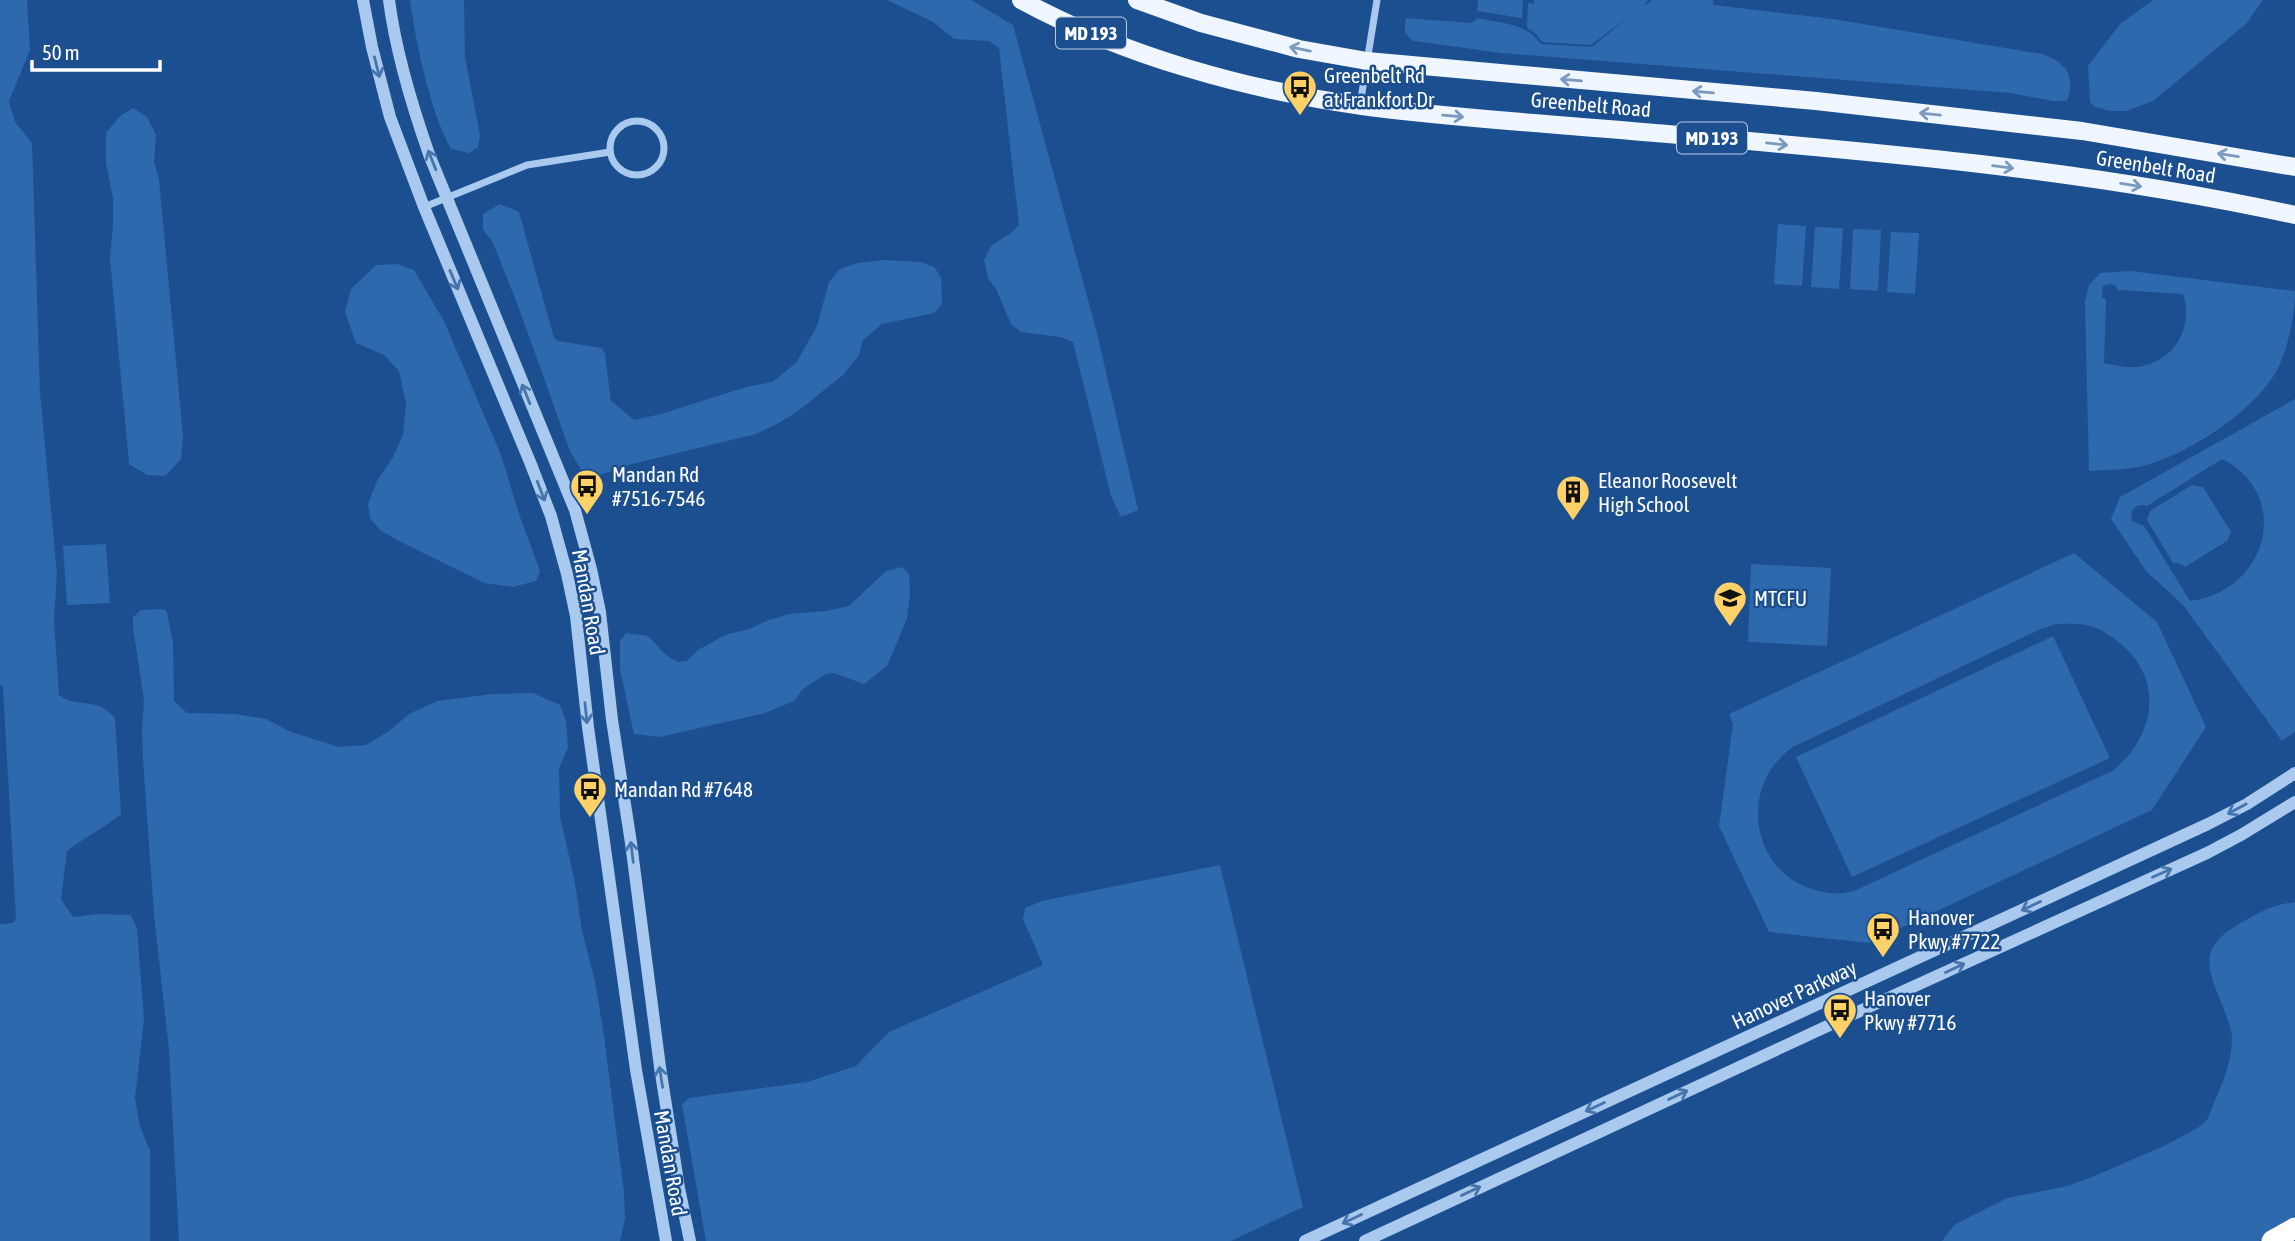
<svg xmlns="http://www.w3.org/2000/svg" width="2295" height="1241" font-family="'Asap Condensed',sans-serif">
	<style>
		.green { fill: #2e69ad; fill-rule: evenodd }
		.lines { fill: none; stroke-linecap: round; stroke-linejoin: round }
		.minor { stroke: #a9c9ee; stroke-width: 7 }
		.tertiary { stroke: #a9c9ee; stroke-width: 12 }
		.primary { stroke: #f0f6ff; stroke-width: 18 }
		.motorway { stroke: #fff; stroke-width: 21 }
		.oneway { stroke: #7b9ac1 }
		.oneway2 { stroke: #4674ac }
		.labels { text-anchor: middle; dominant-baseline: central; stroke-width: 5; stroke-linejoin: round; paint-order: stroke }
		.shield { fill: #1b4f8f; stroke: #bbcadd; stroke-width: 2 }
		.shield-label { font-size: 19px; font-weight: bold; fill: #fff }
		.poi-label { font-size: 21px; fill: #fff; stroke: #1b4f8f; text-anchor: start }
		.street-label { font-size: 21px; fill: #fff; stroke: #1b4f8f }
	</style>
	<rect width="100%" height="100%" fill="#1b4f8f"/>
	<g class="green">
		<path d="M 0,0 L 27,0 L 30,50 L 9,101 L 15,122 L 32,143 L 40,393 L 57,573 L 54,619 L 59,695 C 80,710 95,695 115,718 L 121,814 C 104,828 85,837 67,851 L 61,899 L 73,917 L 97,914 L 131,915 L 137,929 L 144,1019 L 135,1098 L 140,1126 L 150,1151 L 150,1241 L 0,1241 L 0,924 L 13,923 L 16,918 L 3,688 L 0,684 Z"/>
		<path d="M 410,0 L 464,0 L 465,57 L 480,135 L 478,147 L 469,153 L 451,149 C 430,111 416,44 410,0 Z"/>
		<polygon points="887,0 971,0 1013,25 1096,329 1138,510 1121,517 1111,496 1073,342 1060,337 1021,332 1011,324 996,289 988,278 984,260 991,246 1011,233 1019,225 999,48 989,41 954,39 933,22"/>
		<polygon points="1478,0 1523,0 1522,18 1477,11"/>
		<path d="M 1534,0 L 1648,0 L 1643,6 L 1652,0 L 1713,0 L 1713,5 L 1833,19 L 2042,54 C 2066,62 2076,76 2067,101 L 2053,101 L 2011,93 L 1501,53 L 1414,41 C 1403,34 1404,30 1406,18 L 1471,23 L 1478,18 C 1502,24 1525,22 1541,44 L 1592,47 L 1631,15 L 1591,45 L 1542,42 L 1535,33 L 1527,28 L 1528,3 L 1534,4 Z"/>
		<polygon points="2153,0 2263,0 2246,24 2153,101 2126,111 2110,111 2095,107 2090,102 2088,66 2120,24"/>
		<polygon points="133,108 147,117 156,135 154,162 159,179 183,437 181,459 165,476 147,475 129,464 110,258 113,224 113,198 106,163 106,133 120,116"/>
		<path d="M 500,204 L 519,212 L 554,338 L 558,341 L 602,348 L 605,354 L 611,401 L 634,420 L 661,414 L 746,387 L 772,382 L 796,363 L 817,326 L 829,282 L 840,269 L 857,263 L 884,260 L 921,262 L 934,267 L 941,277 L 942,304 L 934,313 L 882,324 L 863,340 L 859,355 L 843,375 L 798,411 L 779,423 L 756,434 L 624,466 C 610,472 599,477 584,475 L 570,451 L 520,311 L 493,243 L 483,229 L 483,214 Z"/>
		<polygon points="1778,224 1806,226 1802,286 1774,284"/>
		<polygon points="1815,227 1843,228 1839,289 1811,287"/>
		<polygon points="1853,229 1881,230 1878,291 1850,289"/>
		<polygon points="1891,232 1919,233 1915,294 1887,292"/>
		<polygon points="397,264 414,270 444,321 501,455 519,514 540,571 536,581 513,587 484,583 397,540 380,530 370,518 368,504 377,481 393,457 403,435 406,403 399,371 384,355 356,343 345,312 351,289 376,265"/>
		<path d="M 2130,271 L 2295,291 C 2295,314 2288,350 2277,370 C 2255,411 2187,455 2143,466 C 2125,470 2106,470 2089,471 L 2085,302 L 2089,285 L 2100,273 ZM 2109,284 L 2115,285 L 2118,290 L 2183,294 C 2194,329 2174,362 2137,367 C 2125,368 2114,365 2104,363 L 2106,300 L 2102,297 L 2103,286 Z"/>
		<path d="M 2295,399 L 2295,732 L 2282,741 L 2183,605 L 2146,571 L 2111,519 L 2120,497 ZM 2222,459 C 2293,495 2268,591 2190,601 L 2144,526 L 2132,521 C 2129,511 2136,502 2147,506 Z"/>
		<polygon points="2192,485 2203,487 2231,532 2227,541 2185,567 2178,563 2173,563 2147,520 2150,511"/>
		<polygon points="106,544 110,603 67,605 63,546"/>
		<path d="M 2074,553 L 2157,622 L 2206,727 L 2152,810 L 1869,943 L 1769,932 L 1719,826 L 1733,724 L 1729,714 ZM 2057,624 C 2068,624 2079,623 2090,626 C 2102,629 2112,637 2122,645 C 2165,682 2154,738 2112,771 L 1854,891 C 1840,895 1826,894 1812,889 C 1749,869 1739,784 1793,747 L 2041,629 Z"/>
		<polygon points="1751,564 1831,568 1827,646 1748,642"/>
		<polygon points="902,567 909,574 910,594 907,619 887,666 864,684 834,673 826,674 803,689 794,701 765,713 660,737 634,734 620,669 620,641 626,633 648,636 666,655 678,662 687,661 698,650 725,635 749,629 769,620 789,614 826,611 849,606 886,571"/>
		<polygon points="164,609 167,612 173,643 174,701 187,713 235,714 266,719 291,732 339,747 366,745 389,731 409,714 437,701 493,694 533,693 560,705 566,721 568,748 559,768 560,816 575,883 582,931 595,981 604,1036 624,1192 625,1219 620,1241 179,1241 169,1050 154,915 143,759 142,729 144,701 133,627 133,617 141,610"/>
		<polygon points="2053,636 2110,758 1852,877 1796,757"/>
		<polygon points="1220,865 1303,1207 1231,1241 706,1241 682,1104 689,1098 807,1082 856,1066 889,1032 1043,965 1023,919 1025,908 1042,901"/>
		<path d="M 2295,902 L 2295,1215 L 2259,1241 L 1942,1241 L 1954,1225 L 2007,1198 L 2068,1186 L 2099,1174 L 2166,1145 L 2199,1127 L 2207,1120 C 2217,1094 2232,1067 2232,1038 C 2232,1031 2229,1024 2227,1018 C 2214,979 2191,952 2236,926 C 2257,913 2271,905 2295,902 Z"/>
	</g>
	<g class="lines">
		<g class="minor">
			<polyline points="1360,105 1377,0"/>
			<circle cx="637" cy="148" r="27"/>
			<polyline points="424,207 527,165 610,152"/>
		</g>
		<g class="tertiary">
			<polyline points="363,0 372,47 390,117 424,207 530,462 551,516 567,574 576,616 588,727 636,1070 666,1241"/>
			<path d="M 389,0 C 396,54 412,106 430,157 L 575,510 L 591,569 L 600,612 L 612,720 L 631,843 L 660,1067 L 679,1188 L 690,1241"/>
			<polyline points="1305,1241 2208,824 2247,804 2295,773"/>
			<polyline points="1365,1241 1849,1016 2207,853 2241,835 2295,802"/>
		</g>
		<g class="primary">
			<path d="M 1021,0 C 1124,56 1247,90 1362,106 C 1459,119 1557,124 1655,133 C 1869,151 2085,169 2295,215"/>
			<polyline points="1137,0 1201,23 1299,49 1367,61 1816,101 2082,131 2295,167"/>
		</g>
		<polyline class="motorway" points="2272,1241 2295,1228"/>
	</g>
	<defs><path id="oneway-shaft" d="M-6 0H5M1.5-3L5.5 0L1.5 3" fill="none" stroke-width="1.6" stroke-linecap="round" stroke-linejoin="round" transform="scale(1.75)"/></defs>
	<g class="oneway">
		<use href="#oneway-shaft" transform="translate(1300 49) rotate(-168)"/>
		<use href="#oneway-shaft" transform="translate(1571 80) rotate(-175)"/>
		<use href="#oneway-shaft" transform="translate(1703 92) rotate(-175)"/>
		<use href="#oneway-shaft" transform="translate(1930 114) rotate(-174)"/>
		<use href="#oneway-shaft" transform="translate(1453 116) rotate(5)"/>
		<use href="#oneway-shaft" transform="translate(1777 144) rotate(6)"/>
		<use href="#oneway-shaft" transform="translate(2228 155) rotate(-171)"/>
		<use href="#oneway-shaft" transform="translate(2003 167) rotate(7)"/>
		<use href="#oneway-shaft" transform="translate(2131 185) rotate(9)"/>
	</g>
	<g class="oneway2">
		<use href="#oneway-shaft" transform="translate(377 67) rotate(76)"/>
		<use href="#oneway-shaft" transform="translate(432 160) rotate(-112)"/>
		<use href="#oneway-shaft" transform="translate(454 280) rotate(67)"/>
		<use href="#oneway-shaft" transform="translate(526 394) rotate(-112)"/>
		<use href="#oneway-shaft" transform="translate(541 491) rotate(69)"/>
		<use href="#oneway-shaft" transform="translate(586 713) rotate(84)"/>
		<use href="#oneway-shaft" transform="translate(2237 809) rotate(152)"/>
		<use href="#oneway-shaft" transform="translate(632 852) rotate(-97)"/>
		<use href="#oneway-shaft" transform="translate(2162 873) rotate(-24)"/>
		<use href="#oneway-shaft" transform="translate(2031 906) rotate(155)"/>
		<use href="#oneway-shaft" transform="translate(1955 968) rotate(-25)"/>
		<use href="#oneway-shaft" transform="translate(661 1077) rotate(-99)"/>
		<use href="#oneway-shaft" transform="translate(1678 1095) rotate(-25)"/>
		<use href="#oneway-shaft" transform="translate(1595 1107) rotate(155)"/>
		<use href="#oneway-shaft" transform="translate(1471 1191) rotate(-25)"/>
		<use href="#oneway-shaft" transform="translate(1352 1219) rotate(155)"/>
	</g>
	<defs>
		<g id="bus-pin" transform="scale(1.75)"><path d="M0 17L-7.5 6A9.5 9.5 0 1 1 7.5 6Z" fill="#ffd166" stroke="#1b4f8f"/><path d="M-5-6H5V4H4V6H2V4H-2V6H-4V4H-5ZM-3.5-4V0h7V-4ZM-3.5 1.2v1.5H-2V1.2ZM2 1.2v1.5H3.5V1.2Z" fill="#111"/></g>
		<g id="building-pin" transform="scale(1.75)"><path d="M0 17L-7.5 6A9.5 9.5 0 1 1 7.5 6Z" fill="#ffd166" stroke="#1b4f8f"/><path d="M-4-6H4V6H1V3H-1V6H-4ZM-2.5-4.3h1.7v1.8h-1.7ZM.8-4.3h1.7v1.8H.8ZM-2.5-1h1.7V.8h-1.7ZM.8-1h1.7V.8H.8Z" fill="#111"/></g>
		<g id="school-pin" transform="scale(1.75)"><path d="M0 17L-7.5 6A9.5 9.5 0 1 1 7.5 6Z" fill="#ffd166" stroke="#1b4f8f"/><path d="M0-5L7-2L0 1L-7-2ZM-4 1L0 2.5L4 1V4Q0 6-4 4Z" fill="#111"/></g>
	</defs>
	<g fill-rule="evenodd">
		<use href="#bus-pin" x="1300" y="87"/>
		<use href="#bus-pin" x="587" y="486"/>
		<use href="#building-pin" x="1573" y="492"/>
		<use href="#school-pin" x="1730" y="598"/>
		<use href="#bus-pin" x="590" y="789"/>
		<use href="#bus-pin" x="1883" y="929"/>
		<use href="#bus-pin" x="1840" y="1010"/>
	</g>
	<g class="labels">
		<g class="shield">
			<rect x="1056" y="17.5" width="70" height="31" rx="5"/>
			<rect x="1677" y="122.5" width="70" height="31" rx="5"/>
		</g>
		<g class="shield-label">
			<text x="1091" y="33">MD 193</text>
			<text x="1712" y="138">MD 193</text>
		</g>
		<g class="poi-label">
			<text x="1324" y="75">Greenbelt Rd<tspan x="1324" dy="24">at Frankfort Dr</tspan></text>
			<text x="612" y="474">Mandan Rd<tspan x="612" dy="24">#7516-7546</tspan></text>
			<text x="1598" y="480">Eleanor Roosevelt<tspan x="1598" dy="24">High School</tspan></text>
			<text x="1754" y="598">MTCFU</text>
			<text x="614" y="789">Mandan Rd #7648</text>
			<text x="1908" y="917">Hanover<tspan x="1908" dy="24">Pkwy #7722</tspan></text>
			<text x="1864" y="998">Hanover<tspan x="1864" dy="24">Pkwy #7716</tspan></text>
		</g>
		<g class="street-label">
			<text transform="translate(1591 104) rotate(5)">Greenbelt Road</text>
			<text transform="translate(2156 166) rotate(9)">Greenbelt Road</text>
			<text transform="translate(589 602) rotate(80)">Mandan Road</text>
			<text transform="translate(1794 994) rotate(-25)">Hanover Parkway</text>
			<text transform="translate(671 1163) rotate(80)">Mandan Road</text>
		</g>
	</g>
	<path d="M32 60v10h128v-10" fill="none" stroke="#ffffff" stroke-width="3.5"/>
	<text x="42" y="60" font-size="21" fill="#ffffff" stroke="#1b4f8f" stroke-width="5" paint-order="stroke">50 m</text>
</svg>
